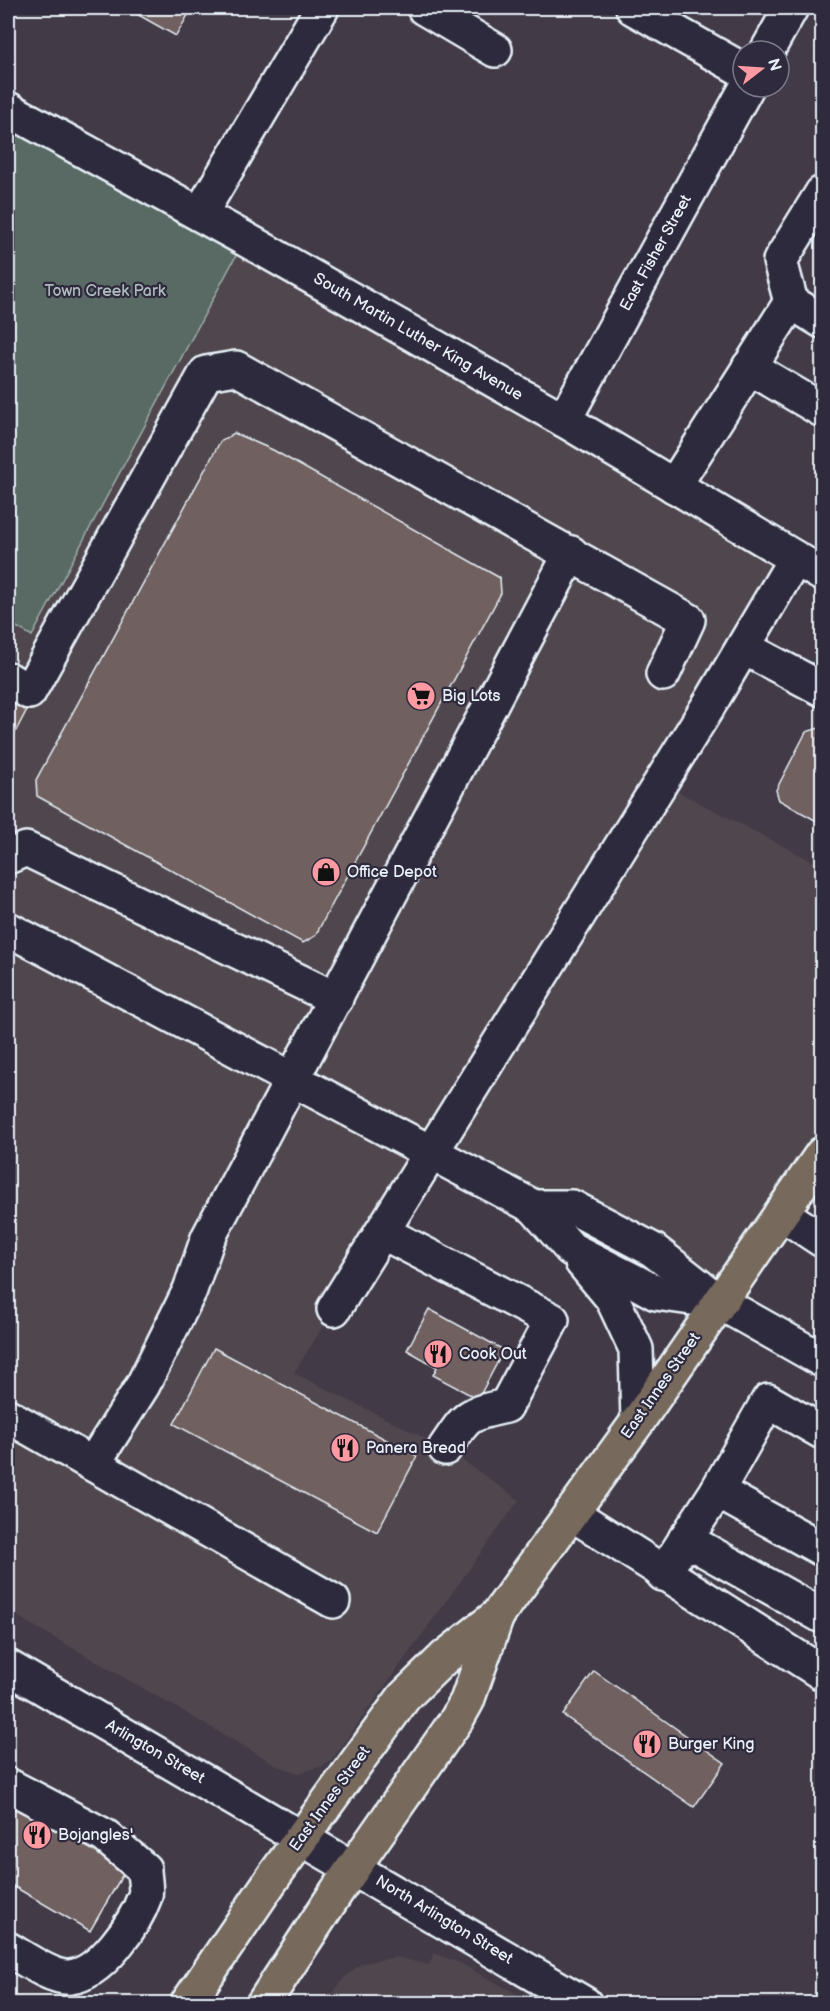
<svg xmlns="http://www.w3.org/2000/svg" width="830" height="2011" font-family="'Balsamiq Sans',sans-serif">
	<style>
		.built { fill: #50464e }
		.green { fill: #586a64; stroke: #a0aeae; stroke-width: 1.5 }
		.building { fill: #70615e; stroke: #e8f1f8; stroke-width: 1.5 }
		.lines { fill: none; stroke-linecap: round; stroke-linejoin: round }
		.minor-casing { stroke: #e8f1f8; stroke-width: 38 }
		.major-casing { stroke: #e8f1f8; stroke-width: 38 }
		.minor { stroke: #2f2a3d; stroke-width: 33 }
		.major { stroke: #77695c; stroke-width: 33 }
		.labels { text-anchor: middle; dominant-baseline: central; stroke-width: 4.5; stroke-linejoin: round; paint-order: stroke }
		.street-label { font-size: 16px; fill: #e8f1f8; stroke: #2f2a3d }
		.park-label { font-size: 16px; fill: #aebbbd; stroke: #2f2a3d }
		.poi-label { font-size: 16px; fill: #e8f1f8; stroke: #2f2a3d; text-anchor: start }
	</style>
	<rect width="100%" height="100%" fill="#423a47"/>
	<filter id="ink" filterUnits="userSpaceOnUse"><feTurbulence type="fractalNoise" baseFrequency=".0167" numOctaves="2"/><feDisplacementMap in="SourceGraphic" scale="12" xChannelSelector="R" yChannelSelector="G"/><feConvolveMatrix kernelMatrix="1 2 1 2 8 2 1 2 1" color-interpolation-filters="sRGB"/></filter>
	<g filter="url(#ink)">
		<g class="built">
			<polygon points="238,252 795,559 661,783 822,866 822,1154 719,1302 656,1293 431,1152 294,1373 445,1448 519,1500 331,1761 323,1766 299,1773 280,1767 8,1611 8,622 32,636"/>
			<polygon points="434,1953 460,1963 533,2003 326,2003 344,1978 362,1963 396,1957 429,1965"/>
		</g>
		<polygon class="green" points="8,120 238,252 32,636 8,622"/>
		<g class="building">
			<polygon points="126,8 192,8 176,36"/>
			<polygon points="234,433 273,450 500,578 501,593 315,936 303,943 37,796 36,780 220,442"/>
			<polygon points="8,684 33,698 8,746"/>
			<polygon points="819,728 822,730 822,824 779,800 776,790 806,732"/>
			<polygon points="429,1309 504,1350 478,1399 433,1375 437,1367 407,1350"/>
			<polygon points="214,1348 417,1456 377,1532 174,1424"/>
			<polygon points="594,1671 725,1763 694,1807 563,1715"/>
			<polygon points="8,1801 126,1869 90,1931 8,1883"/>
		</g>
		<g class="lines">
			<g class="minor-casing">
				<g id="minor">
					<polyline points="424,8 495,50"/>
					<polyline points="633,8 743,70"/>
					<polyline points="767,51 791,8"/>
					<polyline points="8,109 245,239 564,420 822,574"/>
					<polyline points="822,193 780,261 791,302 822,321"/>
					<polyline points="200,214 322,8"/>
					<polyline points="749,367 822,410"/>
					<polyline points="564,420 747,87"/>
					<polyline points="674,486 791,302"/>
					<polyline points="754,653 822,689"/>
					<polyline points="8,679 29,692 206,373 236,368 688,620 663,674"/>
					<polyline points="8,857 26,849 336,999"/>
					<polyline points="8,929 534,1207 571,1249 634,1281 656,1293 719,1302"/>
					<polyline points="534,1207 572,1207 653,1250 719,1302 822,1360"/>
					<polyline points="781,1213 822,1240"/>
					<path d="M 382,1232 L 552,1320 L 506,1406 C 467,1414 467,1415 445,1448"/>
					<polyline points="582,1262 612,1298 636,1349 638,1421"/>
					<polyline points="334,1309 712,700 795,559"/>
					<polyline points="8,1416 333,1601"/>
					<polyline points="93,1464 143,1385 190,1290 208,1238 571,553"/>
					<polyline points="717,1491 822,1549"/>
					<polyline points="571,1513 822,1673"/>
					<polyline points="685,1539 822,1616"/>
					<polyline points="663,1574 717,1491 768,1401 822,1432"/>
					<polyline points="8,1667 585,2004"/>
					<path d="M 8,1785 L 105,1836 L 144,1869 C 144,1877 147,1889 145,1896 C 135,1924 101,1974 70,1977 C 53,1979 22,1957 8,1949"/>
				</g>
			</g>
			<g class="major-casing">
				<g id="major">
					<polyline points="187,2004 274,1876 404,1697 444,1658 497,1616 638,1421 822,1154"/>
					<polyline points="263,2004 337,1891 457,1719 467,1701 497,1616"/>
				</g>
			</g>
			<use href="#minor" class="minor"/>
			<use href="#major" class="major"/>
		</g>
	</g>
	<defs>
		<g id="supermarket-disc" transform="scale(1.5)"><circle r="9.5" fill="#ff9aa2" stroke="#2f2a3d"/><path d="M-6-5.5h2.5l.6 2H6L4.5 2H-2.5L-4.4-4H-6ZM-1.5 3.2a1.3 1.3 0 1 0 .1 0ZM3 3.2a1.3 1.3 0 1 0 .1 0Z" fill="#111"/></g>
		<g id="shop-disc" transform="scale(1.5)"><circle r="9.5" fill="#ff9aa2" stroke="#2f2a3d"/><path d="M-5-2.5h2.3a2.7 3.5 0 0 1 5.4 0H5L5.5 6h-11ZM-1.5-2.5h3a1.5 2.3 0 0 0-3 0Z" fill="#111"/></g>
		<g id="restaurant-disc" transform="scale(1.5)"><circle r="9.5" fill="#ff9aa2" stroke="#2f2a3d"/><path d="M-5-6h1v4h1v-4h1v4h1v-4h1v5L-1.5 .5V6h-2V.5L-5-1ZM5-6V6H3V1.5H1.5Q1.5-4 5-6Z" fill="#111"/></g>
	</defs>
	<g fill-rule="evenodd">
		<use href="#supermarket-disc" x="421" y="696"/>
		<use href="#shop-disc" x="326" y="872"/>
		<use href="#restaurant-disc" x="438" y="1354"/>
		<use href="#restaurant-disc" x="345" y="1448"/>
		<use href="#restaurant-disc" x="647" y="1744"/>
		<use href="#restaurant-disc" x="37" y="1835"/>
	</g>
	<g class="labels">
		<g class="street-label">
			<text transform="translate(656 253) rotate(-61)">East Fisher Street</text>
			<text transform="translate(418 337) rotate(30)">South Martin Luther King Avenue</text>
			<text transform="translate(661 1386) rotate(-55)">East Innes Street</text>
			<text transform="translate(155 1752) rotate(30)">Arlington Street</text>
			<text transform="translate(330 1799) rotate(-54)">East Innes Street</text>
			<text transform="translate(444 1920) rotate(31)">North Arlington Street</text>
		</g>
		<g class="park-label">
			<text x="105" y="291">Town Creek Park</text>
		</g>
		<g class="poi-label">
			<text x="442" y="696">Big Lots</text>
			<text x="347" y="872">Office Depot</text>
			<text x="459" y="1354">Cook Out</text>
			<text x="366" y="1448">Panera Bread</text>
			<text x="668" y="1744">Burger King</text>
			<text x="58" y="1835">Bojangles'</text>
		</g>
	</g>
	<rect width="830" height="2011" fill="none" stroke="#2f2a3d" stroke-width="30"/>
	<rect x="15" y="15" width="800" height="1981" fill="none" stroke="#e8f1f8" stroke-width="2" filter="url(#ink)"/>
	<g transform="translate(761 69) rotate(73)"><circle r="28" fill="#2f2a3d" stroke="#797a88" stroke-width="1.5"/>
	<path d="M0-4.5L10 22L0 15L-10 22Z" fill="#ff9aa2"/>
	<text y="-9" font-size="16" font-weight="bold" text-anchor="middle" fill="#e8f1f8">N</text>
	</g>
</svg>
